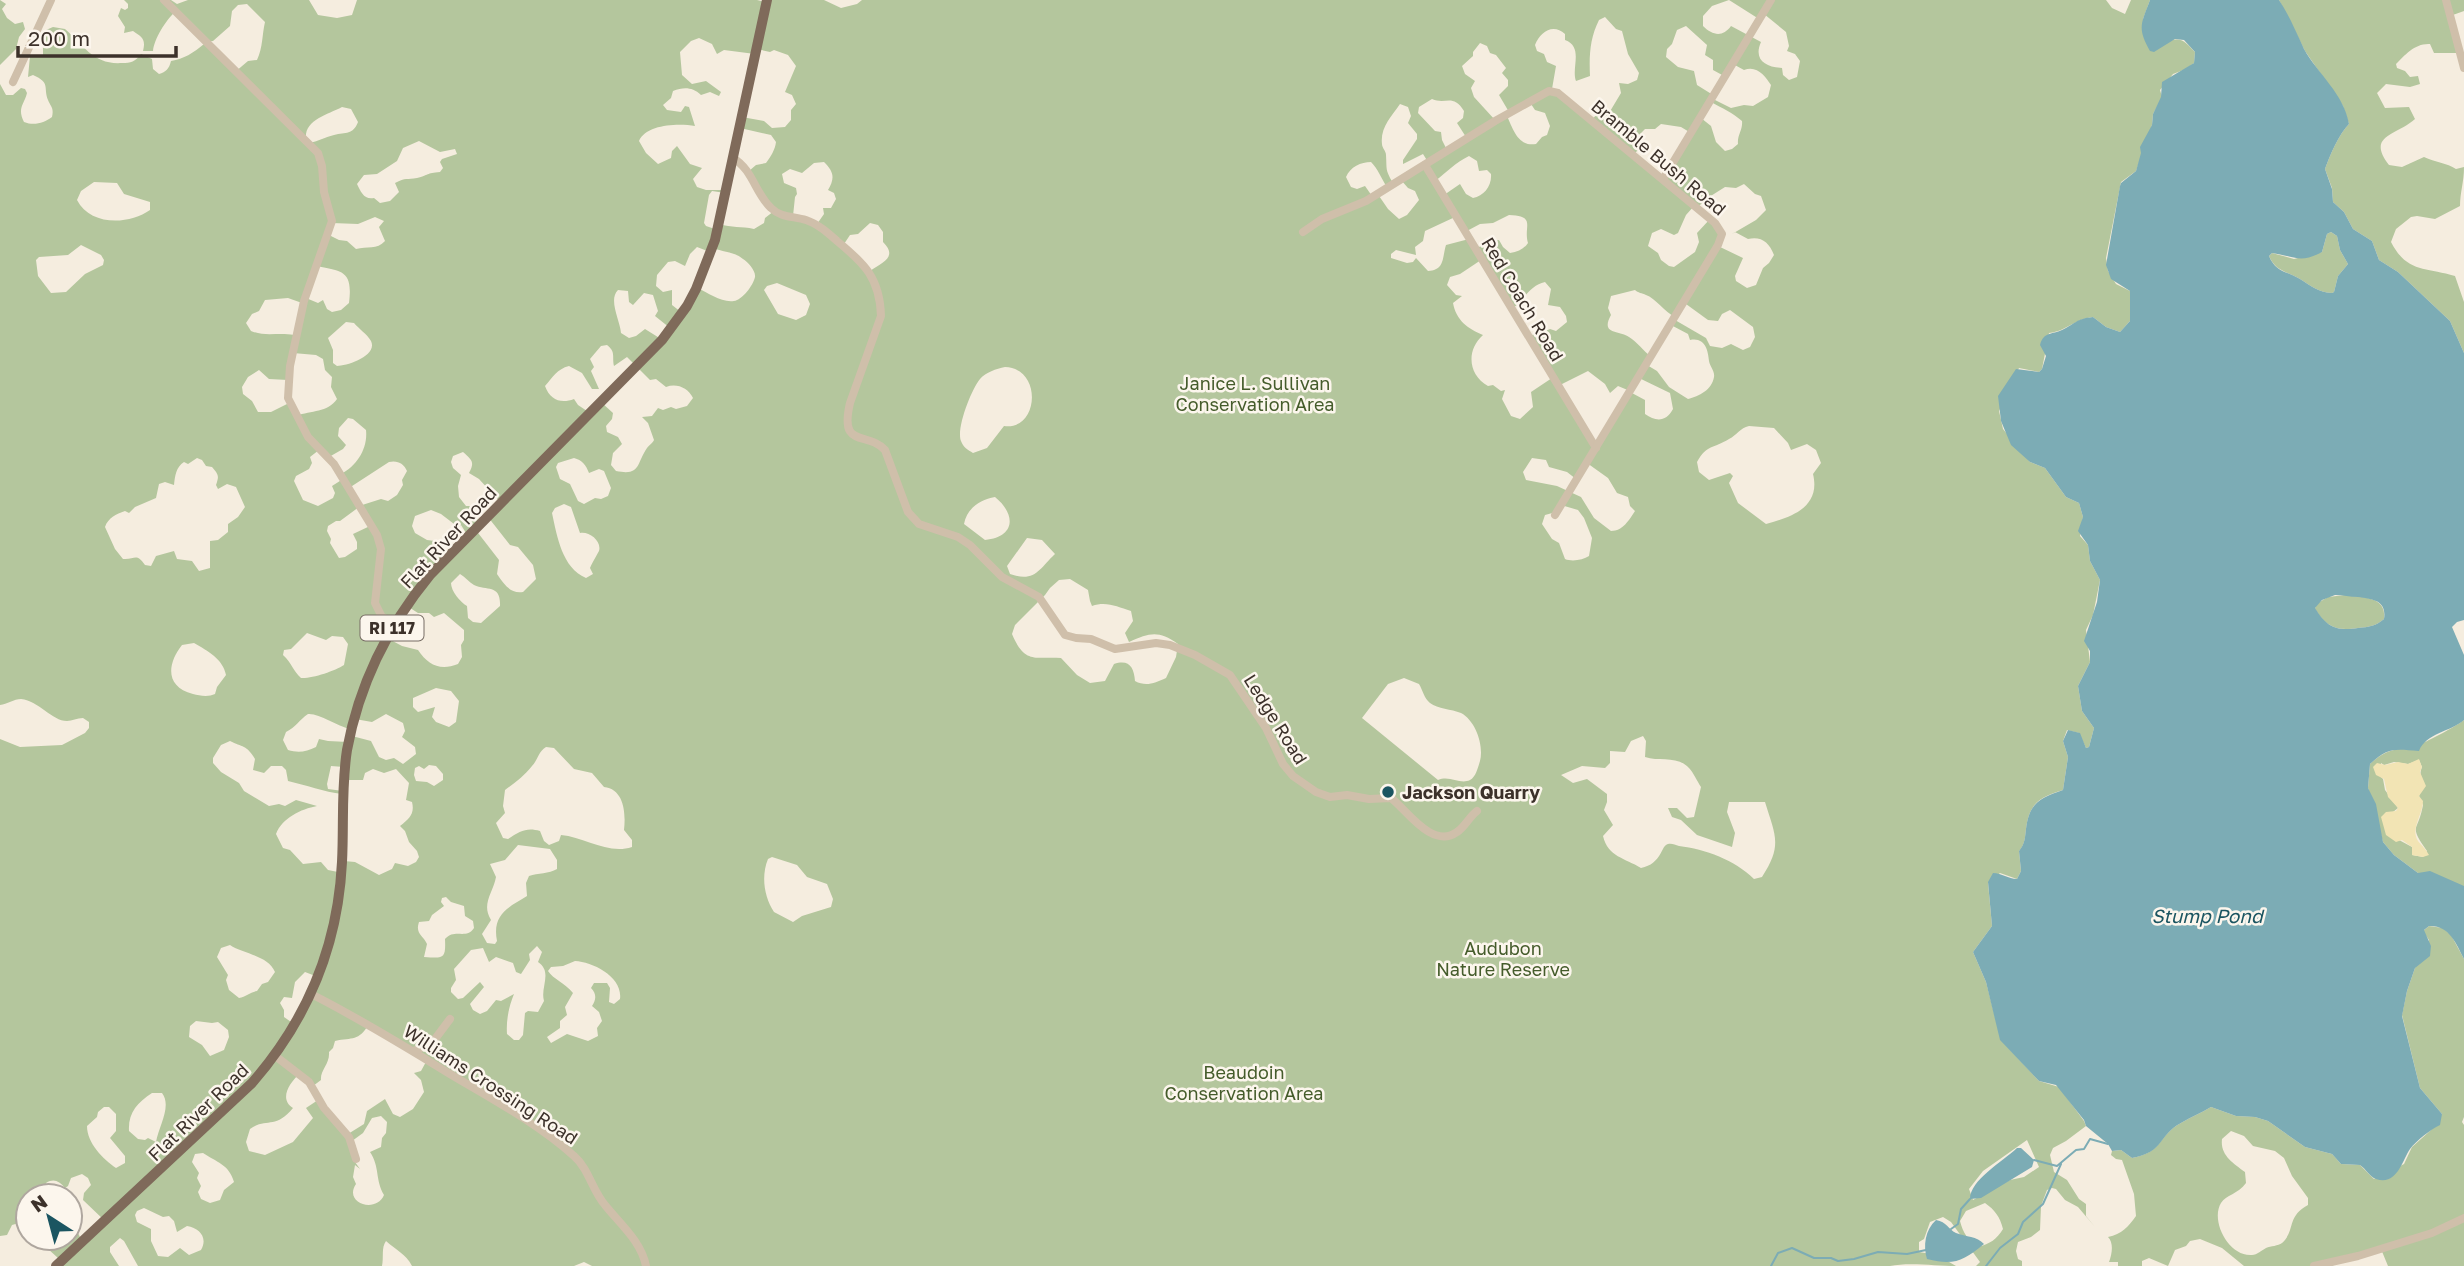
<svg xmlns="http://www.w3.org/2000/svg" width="2464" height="1266" font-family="'Golos Text',sans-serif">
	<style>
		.green { fill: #b4c69d; fill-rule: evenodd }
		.sand { fill: #f2e4b4 }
		.water { fill: #7cacb5; fill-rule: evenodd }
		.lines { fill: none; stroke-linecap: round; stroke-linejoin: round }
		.stream { stroke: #7cacb5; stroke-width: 2 }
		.minor { stroke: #cfbfaa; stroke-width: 8 }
		.major { stroke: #7f6a5a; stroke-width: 10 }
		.poi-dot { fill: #1b5561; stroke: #fcf6ed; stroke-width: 2.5 }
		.labels { text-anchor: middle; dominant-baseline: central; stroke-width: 5; stroke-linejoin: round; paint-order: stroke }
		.shield { fill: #fcf6ed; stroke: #766c64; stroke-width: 2 }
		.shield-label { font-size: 16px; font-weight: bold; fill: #3c312a }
		.street-label { font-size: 18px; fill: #3c312a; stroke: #fcf6ed }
		.park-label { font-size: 18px; fill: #455c2b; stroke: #fcf6ed }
		.poi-label { font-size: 18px; font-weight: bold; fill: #3c312a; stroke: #fcf6ed; text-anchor: start }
		.water-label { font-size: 19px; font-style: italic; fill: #1b5561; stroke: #fcf6ed }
	</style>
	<rect width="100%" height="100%" fill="#f5eddf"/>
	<g class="green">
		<polygon points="0,0 6,4 2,9 7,18 15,24 23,22 25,29 19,37 16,49 0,65"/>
		<path d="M 124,0 L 171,0 L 177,4 L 188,0 L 309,0 L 318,15 L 337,18 L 352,15 L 357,0 L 757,0 L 765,2 L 767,0 L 824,0 L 841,8 L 857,4 L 862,0 L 2106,0 L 2112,8 L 2125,14 L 2131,0 L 2150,0 L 2143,19 L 2170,41 C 2182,36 2187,44 2195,52 L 2194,63 L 2186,69 L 2173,74 L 2160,90 L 2162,97 L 2153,114 L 2152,125 L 2136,171 L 2121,182 L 2106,258 L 2108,271 L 2116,284 L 2130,291 L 2130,321 L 2120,332 L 2106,327 L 2093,317 C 2074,319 2067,331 2049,333 L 2042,369 L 2039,372 L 2019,368 L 1999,411 L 2003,429 L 2030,462 L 2045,468 L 2066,497 L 2079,503 L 2083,517 L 2080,536 L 2088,545 L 2090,561 L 2100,580 L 2093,615 L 2086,630 L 2090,662 L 2078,686 L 2082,711 L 2094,728 L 2089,747 L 2086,748 L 2079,733 L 2067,730 L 2063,741 L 2068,757 L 2063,790 C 2039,797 2029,804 2026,829 C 2025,838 2025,844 2019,851 L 2021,871 L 2017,879 L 2000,873 L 1988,883 L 1992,926 L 1973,952 L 1986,982 L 2001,1040 L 2039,1081 L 2059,1087 L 2084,1121 L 2086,1126 L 2066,1141 L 2053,1148 L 2050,1155 L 2054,1172 L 2067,1180 L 2079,1199 L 2086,1204 L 2086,1216 L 2095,1227 L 2078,1207 L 2065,1200 L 2056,1189 L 2052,1188 L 2047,1190 L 2041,1206 L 2040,1230 L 2031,1237 L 2018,1242 L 2016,1251 L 2018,1259 L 2022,1261 L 2022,1266 L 1976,1266 L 1980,1262 L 1951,1222 L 1943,1217 L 1930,1222 L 1924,1239 L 1919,1242 L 1919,1252 L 1937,1255 L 1956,1266 C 1936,1266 1909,1262 1890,1266 L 592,1266 L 584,1262 L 574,1266 L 412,1266 C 406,1254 396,1250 386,1241 C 381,1248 384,1257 382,1266 L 138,1266 L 124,1241 L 120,1238 L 110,1247 L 110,1252 L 119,1266 L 56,1266 L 58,1258 L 47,1248 L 43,1247 L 44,1238 L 70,1238 L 70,1225 L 77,1231 L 82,1241 L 105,1221 L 83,1200 L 84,1193 L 91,1185 L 88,1178 L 82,1174 L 71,1178 L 68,1186 L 65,1188 C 59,1181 54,1178 46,1183 L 45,1196 L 28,1196 L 28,1233 L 26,1234 L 24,1225 L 19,1223 L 12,1225 L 7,1235 L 0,1236 L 0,739 L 20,747 L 62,745 L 85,733 L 89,728 L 89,722 L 83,718 C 77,718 72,721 67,721 C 52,721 39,701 21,699 C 14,699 7,704 0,705 L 0,84 L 6,95 L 13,95 L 21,88 L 25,89 L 27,93 C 24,105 17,108 24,122 C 34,126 44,123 52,117 C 54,108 51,107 48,100 C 43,87 51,83 33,75 L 28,77 L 30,56 L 41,57 L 43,55 L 43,39 L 46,30 L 53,27 L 65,29 C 84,46 94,65 122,63 C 131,63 135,62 141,54 L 152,59 L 153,69 L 159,74 C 166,72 169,69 171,61 C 184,59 193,53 204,44 L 175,12 C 166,20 154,39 153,51 L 143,51 C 146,39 142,37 133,31 L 124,33 L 125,27 L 118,16 L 121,8 L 125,10 L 128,8 L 128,4 ZM 1729,0 L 1759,19 L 1764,14 L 1786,32 L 1789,46 L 1787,51 L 1795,54 L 1800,61 L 1797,77 L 1789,80 L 1783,75 L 1782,68 C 1766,67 1753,60 1761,42 L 1731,26 C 1723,37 1713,36 1703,26 L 1703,16 L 1712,6 ZM 247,4 L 265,22 C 262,35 263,47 257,60 L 248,61 L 235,72 L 206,42 L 213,41 L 230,26 L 232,11 L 238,5 ZM 1605,17 L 1616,29 L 1622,31 L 1628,54 L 1639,73 L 1637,80 L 1628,84 L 1619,83 L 1621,93 L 1609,113 L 1600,112 L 1591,120 L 1552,89 L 1556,66 L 1547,62 L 1544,54 L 1537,51 L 1535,45 C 1540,32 1553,23 1565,34 L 1565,40 C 1584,47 1571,68 1576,81 L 1590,76 C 1589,55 1590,38 1599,20 ZM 1686,26 L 1707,45 L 1705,55 L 1713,60 L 1713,70 L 1724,76 L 1733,64 L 1744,70 C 1757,65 1765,76 1771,85 L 1768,97 L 1753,106 L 1744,105 L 1731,108 L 1713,99 L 1713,95 L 1697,85 L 1694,71 L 1678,67 L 1666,57 L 1667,49 L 1672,44 L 1677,30 ZM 699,38 L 712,44 L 717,54 L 724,50 L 755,54 L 757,49 L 770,52 L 774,50 L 788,55 L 796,66 L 785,92 L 792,95 L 796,104 L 791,110 L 791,120 L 785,127 L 772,128 L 764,121 L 742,117 L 740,128 L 771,135 L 776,142 C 775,150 771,156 766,163 L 756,165 L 749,171 L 774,211 L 765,218 L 764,223 L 754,229 C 741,226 732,228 719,224 L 715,229 L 706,226 L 704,223 L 709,195 L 712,191 L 725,193 L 725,190 L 706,190 L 697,187 L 693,179 L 702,168 L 690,164 L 677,146 L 672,151 L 671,158 L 658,164 L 646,153 L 639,141 C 646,124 679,123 695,126 L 689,107 L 685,106 L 681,112 L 667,110 L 663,105 L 671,98 L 673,91 C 684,87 692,87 701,95 L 710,92 L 719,96 L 721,92 L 706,81 L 692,84 L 682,75 L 680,52 L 691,41 ZM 1480,43 L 1487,46 L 1490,53 L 1496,55 L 1506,68 L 1502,73 L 1508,80 L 1508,86 L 1499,95 L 1509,112 L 1529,101 L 1535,110 L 1545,113 L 1550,126 L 1547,135 L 1542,137 L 1536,144 C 1517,147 1513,128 1506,114 L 1495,120 L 1474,97 L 1471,88 L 1475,81 L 1465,74 L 1462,66 L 1473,56 L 1473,52 ZM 1432,99 C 1446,105 1453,93 1464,111 L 1463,118 L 1457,123 L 1466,137 L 1447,150 L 1442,140 L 1441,132 L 1435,131 L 1418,113 L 1419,107 ZM 1711,102 C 1722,108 1733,113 1742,121 C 1743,130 1737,135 1738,144 L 1732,149 L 1725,151 L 1716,142 L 1711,126 L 1701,118 ZM 1400,104 L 1408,107 L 1411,116 L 1408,123 L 1417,134 L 1417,139 L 1403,160 L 1403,164 L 1423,154 L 1428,162 L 1401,180 L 1408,188 L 1415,191 L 1419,200 L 1407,215 L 1399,219 L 1388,209 L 1377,193 L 1372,196 L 1365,186 L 1357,189 L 1351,187 L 1346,177 C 1350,167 1361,162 1371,162 C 1378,169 1381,178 1387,187 L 1393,183 C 1385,169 1387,170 1386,155 C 1386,151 1382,148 1382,144 C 1380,128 1391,117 1400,104 ZM 342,107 L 351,109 L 358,122 C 353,135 346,132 334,135 C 326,137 318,141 310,143 L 306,139 C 304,120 327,115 342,107 ZM 1661,124 L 1681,127 L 1691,133 L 1662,178 L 1634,154 L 1642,146 L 1639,135 L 1645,129 L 1655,129 ZM 419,141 L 440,152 L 455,149 L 457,154 L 442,159 L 440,162 L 443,168 L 440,172 C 426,173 429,175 417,178 C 407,180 406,177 395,183 L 399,192 L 390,201 L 380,203 L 374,198 C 364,200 361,192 357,184 L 364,175 L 377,174 L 397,161 L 403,148 ZM 1469,156 L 1477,161 L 1479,171 L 1487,170 L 1491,174 C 1492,186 1484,196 1473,198 L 1466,194 L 1460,184 L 1444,195 L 1435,181 C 1447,172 1455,163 1469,156 ZM 824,162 C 834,172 835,178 828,190 L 834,193 L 836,199 L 831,208 L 823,208 L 824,214 L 817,224 L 793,216 L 795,197 L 797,194 L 796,188 L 784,183 L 782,174 L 790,169 L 802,173 L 814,163 ZM 94,182 L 117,183 L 124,194 L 150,202 L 150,210 C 129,225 90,226 77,200 L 81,191 ZM 1744,184 L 1755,194 L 1761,196 L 1766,210 L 1756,220 L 1732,234 L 1735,232 L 1748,239 C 1761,236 1769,242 1774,255 L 1769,263 L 1763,268 L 1756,285 L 1747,288 L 1736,281 L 1735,276 L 1743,258 L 1718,246 L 1722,232 L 1710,219 L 1697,233 L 1699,242 L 1695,252 L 1674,267 L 1669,266 L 1661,260 L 1658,253 L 1648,246 L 1652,233 L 1661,229 L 1674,235 L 1678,233 L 1686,215 L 1694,206 L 1698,207 L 1706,199 L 1725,187 L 1736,188 ZM 1509,215 C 1537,216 1523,226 1528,243 C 1524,249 1518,252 1510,253 L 1503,247 L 1499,240 L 1487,242 L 1476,249 L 1469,239 L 1446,245 C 1442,258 1445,270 1428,271 L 1416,258 L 1413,262 L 1407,263 L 1391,258 L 1391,254 L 1396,250 L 1416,255 L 1415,247 L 1423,241 L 1425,231 L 1455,217 L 1465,232 L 1480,224 L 1493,223 ZM 375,217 L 384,221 L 379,227 L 385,241 C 377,250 367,246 356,249 L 347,241 L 339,240 L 329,235 L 332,223 L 358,224 ZM 870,223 L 878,225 L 883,232 L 883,242 C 898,257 883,262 870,271 L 844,244 L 850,235 L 858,234 ZM 81,245 L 101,255 L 104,260 L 103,265 L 85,274 L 66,292 L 51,293 L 38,276 L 36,260 L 39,257 L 68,255 ZM 697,247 L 710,252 L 713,248 C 723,252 735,252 743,259 C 748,262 756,271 755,277 C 753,286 742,300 734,301 C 722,303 708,293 698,288 L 681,312 L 672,305 L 672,290 L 663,292 L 656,286 L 657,275 L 668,262 L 675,261 L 685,266 L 690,254 ZM 1481,260 L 1512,309 C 1524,300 1530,285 1545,282 L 1551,289 L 1548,305 L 1560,307 L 1566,316 L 1567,322 L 1556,331 L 1550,329 L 1541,333 L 1537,331 L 1529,338 L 1552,378 L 1531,392 L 1533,407 L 1520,419 L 1511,416 L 1502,399 L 1505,390 L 1501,391 L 1493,385 L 1488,386 C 1468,375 1466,350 1483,335 C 1468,329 1456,320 1453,303 L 1462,296 L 1456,295 L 1447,285 L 1450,277 L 1460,274 ZM 316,266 C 343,271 353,271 349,303 L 341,310 L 332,312 L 327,309 L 323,300 L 318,303 L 306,298 ZM 777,283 L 806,295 L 810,304 L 806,315 L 796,320 L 778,314 L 764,290 L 767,286 ZM 618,290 L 628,291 L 629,302 L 633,305 L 644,293 L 653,295 L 658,311 L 655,316 L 670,328 L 661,339 L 645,329 L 636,336 L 629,338 L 621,333 C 620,320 608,300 618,290 ZM 1635,290 C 1638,293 1642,293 1646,295 C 1655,298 1665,312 1675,317 L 1686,304 L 1708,320 L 1718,321 L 1722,314 L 1730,310 L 1753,327 L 1755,337 L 1750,347 L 1743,350 L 1731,344 L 1722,348 L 1710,346 L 1706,338 L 1675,320 L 1671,325 L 1688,334 L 1690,340 C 1705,337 1708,350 1709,361 C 1710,367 1715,371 1714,377 C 1712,390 1699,396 1688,399 L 1669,387 L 1657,371 L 1647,365 L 1651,357 C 1643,350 1637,342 1629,337 C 1619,330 1600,335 1611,315 L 1608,308 L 1611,296 ZM 288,298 L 302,303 L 294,335 C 279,332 265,337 251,331 L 246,323 L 252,314 L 259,311 L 265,300 ZM 346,322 L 354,323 C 359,329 367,334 371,341 C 378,356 347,366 337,366 L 333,363 L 333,350 L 328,338 ZM 607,345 C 616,352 612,356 614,366 L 627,357 L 650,380 L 656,379 L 666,387 C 677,383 688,388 693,398 L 687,406 L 676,409 L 671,407 L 663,410 L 658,408 L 652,416 L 642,417 L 648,423 L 654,440 C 653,443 649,445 647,448 C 636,464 641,476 616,471 L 611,465 L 613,453 L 622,444 L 618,437 L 607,432 L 606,426 L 612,419 L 613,413 L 602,403 L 590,413 L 578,405 L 574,399 C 561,404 550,400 545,386 C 553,377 557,369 569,366 L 582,373 L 592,389 L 599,389 L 591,371 L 594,367 L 590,359 L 601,346 ZM 293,353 L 316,355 L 323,359 L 325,370 L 332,377 L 331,387 L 337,399 C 327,413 312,410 296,416 L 289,403 L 271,412 L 258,412 L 252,401 L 243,394 L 242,387 L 248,377 L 259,370 L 269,379 L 288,380 ZM 1005,367 C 1043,368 1039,431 1004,426 L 987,448 L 973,453 C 968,450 963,447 961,441 C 956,429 971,390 980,379 C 986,372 996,369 1005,367 ZM 1588,371 L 1605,384 L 1610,393 L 1618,386 L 1630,391 L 1639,378 L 1670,393 L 1673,409 C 1666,422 1656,422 1645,414 L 1645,400 L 1630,392 L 1595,446 L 1558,386 ZM 348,418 L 353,419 L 366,430 C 368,448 357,466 341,474 L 343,479 L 332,486 L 335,493 L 333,498 L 318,506 L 303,500 L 294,481 L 296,476 L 309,469 L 312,463 L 310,457 L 319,450 L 329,457 L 343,449 L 346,445 L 338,436 L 339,428 ZM 1749,426 L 1774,428 L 1788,443 L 1791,450 L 1807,444 L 1816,450 L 1821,463 L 1813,474 C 1821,507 1792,517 1766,524 L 1738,503 L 1729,483 L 1733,476 L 1730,473 L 1709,480 L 1699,472 L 1697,462 C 1707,444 1713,449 1729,439 C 1737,435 1740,428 1749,426 ZM 463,452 C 472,460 475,462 469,473 L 479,479 L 490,491 L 492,490 L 500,503 L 488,517 L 510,545 L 518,547 L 533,565 L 536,579 L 523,592 C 510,594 504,584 497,574 L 499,560 L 475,529 L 481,522 L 471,512 L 470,506 L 466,506 L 459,497 L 458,486 L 461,475 L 453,468 L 451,462 L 453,456 ZM 197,458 L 202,460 L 206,466 L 212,467 C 219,475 219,476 216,485 L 218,489 L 227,484 L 236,487 L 245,507 L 238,517 L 228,524 L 228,532 L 218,540 L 210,541 L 210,568 L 199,571 L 192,561 L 177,559 L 174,551 L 156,556 L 151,566 L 145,565 C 136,552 135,560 123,559 L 115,549 L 105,527 C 108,518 116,514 125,511 L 129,513 L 135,507 L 156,498 L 159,484 L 165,482 L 174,485 C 175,476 176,467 184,462 L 188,464 ZM 574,458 C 582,460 586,465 589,473 L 599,469 L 604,471 L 611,488 L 608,496 L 601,499 L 595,498 L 584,504 L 578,501 L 570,484 L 560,479 L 556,467 L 558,463 ZM 1532,458 L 1546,460 L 1549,467 L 1567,472 L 1576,479 L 1587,463 L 1608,478 L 1617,493 L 1628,497 L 1630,506 L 1635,511 C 1629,520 1623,531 1611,531 L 1594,518 L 1581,497 L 1557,486 L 1526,480 L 1523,472 ZM 389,462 C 398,460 404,464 407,471 L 402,480 L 403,485 L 397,495 L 388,501 L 381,499 L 359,506 L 349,488 ZM 995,497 C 1016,514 1016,537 985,540 L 964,524 C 967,508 980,500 995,497 ZM 564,504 L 571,507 L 580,533 C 589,531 602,541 599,551 C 598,553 592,563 590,568 L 593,574 L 586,578 C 562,568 557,536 552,513 L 555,508 ZM 1561,505 L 1578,510 L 1584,518 L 1592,538 L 1589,556 C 1583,560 1572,562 1565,559 L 1559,543 L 1552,539 L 1542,524 L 1545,515 L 1556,512 ZM 359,507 L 370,526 L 353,534 L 357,542 L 357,549 L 345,557 L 339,558 L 330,543 L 331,539 L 327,531 L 328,526 L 336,521 L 340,521 ZM 431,510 L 441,514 L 458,527 L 461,525 L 468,536 L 445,558 L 434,544 L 435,541 L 427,540 L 415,533 L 412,526 L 415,516 ZM 1027,538 L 1042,540 L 1055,554 C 1039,569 1035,583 1010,574 L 1007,566 ZM 460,574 C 465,577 469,582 474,585 C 487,591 501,584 500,606 L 481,623 L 473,622 L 468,618 L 467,606 C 460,602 451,591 451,583 ZM 1070,579 L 1088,590 L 1090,601 L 1092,606 C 1107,601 1117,607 1131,611 L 1133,621 L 1125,633 L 1129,642 C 1150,633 1158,630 1178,644 L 1176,657 L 1166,678 C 1155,683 1146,687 1135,681 C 1134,667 1129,659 1114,664 L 1105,681 L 1090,683 L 1077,675 L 1061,658 C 1036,656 1025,665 1012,634 L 1015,625 L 1045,595 L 1050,588 L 1059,580 ZM 407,606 L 418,613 L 429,613 L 434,617 L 444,613 L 464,630 L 464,640 L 461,645 L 462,657 L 458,664 C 440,671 428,665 418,650 L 402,646 L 387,638 ZM 307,633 L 326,640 L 332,636 L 343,637 L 348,644 L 344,665 C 335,671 311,679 301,678 C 293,671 292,663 283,655 L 284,650 L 291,649 ZM 194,643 C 208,651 223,659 226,675 L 217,687 L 215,694 C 209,697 200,696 193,694 C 165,687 167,664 182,645 ZM 1404,678 L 1419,684 C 1423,691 1424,698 1430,703 C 1438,709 1451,709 1461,713 C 1476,721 1484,746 1480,761 C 1478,767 1476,777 1470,780 C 1460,785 1450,775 1438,780 L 1362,718 L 1388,684 ZM 436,688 L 451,691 L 459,701 L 456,722 L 449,727 L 436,722 L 432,717 L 435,707 L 418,712 L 413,707 L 413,698 ZM 308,714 C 319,713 337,726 350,729 L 355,719 L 372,722 L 386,714 L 403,723 L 405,731 L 402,737 L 415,747 L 416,754 L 403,764 L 394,758 L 386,760 L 379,757 L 371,741 L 352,736 L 348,742 L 328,741 L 319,739 L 316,747 C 306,752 298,753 288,750 L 283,740 L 286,732 C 296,727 299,720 308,714 ZM 1643,736 L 1646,741 L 1645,757 C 1660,762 1677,755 1689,768 C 1693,772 1697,781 1701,787 L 1694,817 L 1687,818 L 1677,808 L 1668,808 L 1672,817 L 1681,820 L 1697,835 L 1732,847 L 1735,833 L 1727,812 L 1729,802 L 1765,802 C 1775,835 1783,845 1762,877 L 1754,879 C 1735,860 1705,849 1679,846 C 1675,845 1672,843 1668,844 C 1661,845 1662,864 1641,868 C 1625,858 1608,857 1603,836 L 1613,825 L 1604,810 L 1607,802 L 1607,794 L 1587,779 L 1573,783 L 1561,775 L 1582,766 L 1605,768 L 1610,763 L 1610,751 L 1625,752 L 1631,741 ZM 230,741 C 242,747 247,745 255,759 L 253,770 L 264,773 L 271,766 L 282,766 L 286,770 L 288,781 C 306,785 324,792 342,794 L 343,791 L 328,789 L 327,784 L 331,766 L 344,767 L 345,780 L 363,780 L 365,773 L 373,769 L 384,773 L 396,769 L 409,783 L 406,800 L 412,802 C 415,814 409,819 400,826 L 405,831 L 409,842 L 417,851 L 419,857 L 416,862 L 408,866 L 395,863 L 392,869 L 379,875 L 355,862 L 344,861 L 338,872 L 328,870 L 321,862 L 303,864 L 290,850 L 283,848 L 276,834 C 282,818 301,809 317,806 L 296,800 L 285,806 L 279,804 L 269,806 L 244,791 L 239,783 L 221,772 L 213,763 L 213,758 L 221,745 ZM 546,747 L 554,748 L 574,769 L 592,773 L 604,787 C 624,789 626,813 624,830 L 632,840 L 632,847 C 608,855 585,837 561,835 L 559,841 L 549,845 L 544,841 L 540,831 C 527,827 520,831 508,839 L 503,838 L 496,823 L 505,813 L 503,806 L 505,790 C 516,782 524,776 532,766 C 538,760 538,752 546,747 ZM 429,765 L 436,766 L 443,774 L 443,780 L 434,786 L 427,782 L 416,781 L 414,775 L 415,768 L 419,766 L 424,769 ZM 518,845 L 550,849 L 557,860 L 557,869 C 549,874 538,873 529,876 L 526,883 L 527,896 C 507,908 492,915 497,941 L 495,944 L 487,943 L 482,934 L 491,920 C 481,904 493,893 496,877 L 490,864 L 505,860 ZM 772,857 L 797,865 L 807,877 L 827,884 L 833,899 L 831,907 L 802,916 L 793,922 L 774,912 C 764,897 761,876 768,859 ZM 446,897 L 451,902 L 464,906 L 465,916 L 473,921 L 474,928 C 466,940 455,928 445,939 C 446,960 443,958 424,957 L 427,944 C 423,935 415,934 419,922 L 429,921 L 432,915 L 444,906 L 441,902 L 442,898 ZM 230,945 C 243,954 268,955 275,972 L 268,982 L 262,984 L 257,991 C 250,992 246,997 239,998 L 229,990 L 226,980 L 228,975 L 217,957 L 221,948 ZM 537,946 L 542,952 L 538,962 C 553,972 540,987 544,1001 L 538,1012 L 528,1011 L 525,1013 L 523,1035 L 519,1040 L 514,1040 L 507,1034 C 506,1020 509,1006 514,994 L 501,1001 L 496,1000 L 487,1011 L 480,1014 L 473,1010 L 470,1004 L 484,987 L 480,982 L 463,998 L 458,999 L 451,992 L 451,988 L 456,980 L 454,969 L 471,950 L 483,948 L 489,962 L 496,957 L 513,963 L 516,972 L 521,974 L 530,960 L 529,954 ZM 575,961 C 593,962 623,977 620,999 L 614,1004 L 609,1002 L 610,988 L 607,983 L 594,983 L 591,988 C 597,994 596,1000 592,1006 L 599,1012 L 602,1021 L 597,1028 L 598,1036 L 588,1041 L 567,1034 L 551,1043 L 547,1037 L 560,1028 L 560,1021 L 567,1015 L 565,1007 L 573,993 C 565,983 553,979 548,971 L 551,967 L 563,966 ZM 305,972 L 318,977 L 294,1024 L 284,1017 L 284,1010 L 280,1003 L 284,997 L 292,998 L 295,982 ZM 196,1021 L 212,1023 L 218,1022 L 228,1030 L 229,1037 L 224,1050 L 210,1056 L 202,1045 L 189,1037 L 190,1026 ZM 369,1024 L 427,1060 L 421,1071 L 414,1073 L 421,1080 L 424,1092 L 413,1109 L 400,1117 L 393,1114 L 385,1099 L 367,1111 L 364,1124 L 348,1134 L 318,1100 L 306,1108 L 313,1118 L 293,1142 L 265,1155 L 249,1151 L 246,1142 L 250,1129 C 267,1117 275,1130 293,1108 C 279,1099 289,1084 299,1074 L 313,1086 L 321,1080 C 320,1070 330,1064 329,1052 L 333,1048 L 335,1041 C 353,1037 358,1042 369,1024 ZM 152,1093 L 162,1093 C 172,1106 159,1126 156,1142 L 148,1138 L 145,1140 L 138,1139 L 129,1131 C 128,1113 137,1103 152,1093 ZM 104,1107 L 109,1107 L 116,1114 L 116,1131 L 110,1138 L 125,1156 L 125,1163 L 116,1168 C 103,1159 87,1143 87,1126 L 97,1117 L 98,1112 ZM 381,1116 L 387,1122 L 386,1133 L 382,1138 L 381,1147 L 370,1152 C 380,1167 375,1180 384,1195 C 376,1214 343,1203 356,1184 L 353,1177 L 355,1165 L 360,1169 L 355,1162 L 352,1141 L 363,1133 L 372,1118 ZM 2027,1140 L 2039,1167 L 2024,1177 L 2010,1180 L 1973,1200 L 1969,1189 L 1983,1171 ZM 203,1153 C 216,1162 229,1164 234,1182 L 224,1190 L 220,1200 L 210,1203 L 201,1199 L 198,1192 L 201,1186 L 197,1178 L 199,1173 L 192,1162 L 195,1154 ZM 1985,1203 C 1995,1210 2000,1217 2003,1229 C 1997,1239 1990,1244 1978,1247 C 1968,1240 1963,1233 1960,1221 L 1966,1211 ZM 144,1208 L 163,1217 L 169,1216 L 174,1221 L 177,1232 L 187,1226 C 200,1228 208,1238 201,1250 L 189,1255 L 180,1248 L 168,1257 L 158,1256 L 151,1241 L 151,1229 L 137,1222 L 135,1215 L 137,1211 Z"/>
		<path d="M 2279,0 L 2464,0 L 2464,11 L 2450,16 L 2460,53 L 2434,53 L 2430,44 C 2415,43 2405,55 2396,64 L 2397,68 L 2405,71 L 2410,77 L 2418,76 L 2420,84 L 2410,87 L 2386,84 L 2377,93 L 2385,108 L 2409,107 L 2415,119 C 2396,136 2366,135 2389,165 L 2402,167 L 2424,157 C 2435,162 2447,163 2456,169 L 2464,167 C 2464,182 2460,192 2460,206 L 2435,219 L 2417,216 L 2411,217 L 2396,229 L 2391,242 C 2407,273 2425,267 2455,276 L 2464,302 L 2464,353 L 2450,321 L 2398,272 L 2379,260 L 2372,241 L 2353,229 L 2344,212 L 2333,202 L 2332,188 L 2325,169 C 2330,155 2339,134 2349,124 L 2343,106 L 2305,51 Z"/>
		<path d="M 2331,232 L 2337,236 L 2340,250 L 2348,264 L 2338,276 L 2334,292 L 2332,293 C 2318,292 2311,286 2300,279 C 2287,271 2276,272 2269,256 L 2272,253 L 2294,259 L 2322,252 L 2327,234 Z"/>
		<path d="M 2345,595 C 2361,598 2387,595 2384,619 C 2376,626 2369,627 2358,628 C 2337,631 2327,628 2315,609 L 2316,604 L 2328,597 Z"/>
		<path d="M 2464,720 L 2464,887 L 2418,873 L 2394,855 L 2383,842 L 2368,788 L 2370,764 C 2391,745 2397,752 2420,744 C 2427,742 2458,725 2464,720 ZM 2419,760 L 2422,767 C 2418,776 2424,782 2419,796 L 2423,805 C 2418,833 2408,824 2427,851 L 2423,857 L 2412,855 L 2412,847 L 2399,840 L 2393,812 L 2398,808 L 2385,790 L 2383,779 L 2380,776 L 2381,763 L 2384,765 L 2394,762 L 2408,764 Z"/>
		<path d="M 2429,926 L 2443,928 L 2451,935 L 2464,959 L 2464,1117 L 2462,1122 L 2464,1125 L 2464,1266 L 2388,1266 L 2381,1249 L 2331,1266 L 2244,1266 L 2222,1248 L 2200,1239 L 2190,1241 L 2186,1246 L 2175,1250 L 2168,1266 L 2149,1258 L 2142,1261 L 2142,1266 L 2118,1266 L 2118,1262 L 2109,1262 C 2112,1254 2114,1243 2108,1237 C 2122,1234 2128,1227 2136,1216 L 2134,1194 L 2122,1160 L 2116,1159 L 2111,1155 L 2112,1151 L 2121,1150 L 2132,1158 C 2164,1152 2158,1135 2181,1123 C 2191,1117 2201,1113 2211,1107 L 2236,1116 L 2255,1117 L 2268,1121 L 2305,1147 L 2332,1154 L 2341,1164 L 2360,1165 L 2374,1179 L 2404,1164 L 2412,1147 L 2431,1130 L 2442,1114 L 2420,1088 L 2402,1015 L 2407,991 L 2415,968 L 2429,940 L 2423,931 ZM 2231,1131 L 2244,1136 L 2253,1146 L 2275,1151 L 2284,1158 L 2292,1176 L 2308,1198 L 2308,1205 C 2286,1217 2296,1230 2282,1243 C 2278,1246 2271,1246 2266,1248 C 2262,1250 2257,1255 2252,1255 C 2229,1257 2210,1221 2221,1203 C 2226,1195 2238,1194 2246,1183 L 2245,1172 C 2233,1163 2220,1155 2222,1139 Z"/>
	</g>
	<path class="sand" d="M 2419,759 L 2422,767 L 2420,772 L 2426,786 L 2419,796 L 2423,801 C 2423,814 2410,829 2418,841 C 2422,846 2426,849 2429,855 L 2423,857 L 2412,855 L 2412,847 L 2402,840 L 2396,842 L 2386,835 L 2381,817 L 2386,812 L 2396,811 L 2398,808 L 2388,797 L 2384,779 L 2376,775 L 2373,767 L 2377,763 L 2385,765 L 2398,762 L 2408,764 Z"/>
	<g class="water">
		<path d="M 2150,0 L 2279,0 C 2289,15 2296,32 2304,49 C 2318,74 2344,94 2349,124 C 2339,134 2330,155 2325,169 L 2332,189 L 2333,202 L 2344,212 L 2353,229 L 2372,241 L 2379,260 L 2398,272 L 2450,321 L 2464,353 L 2464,620 L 2457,622 L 2452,627 L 2464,655 L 2464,720 C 2450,732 2426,733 2419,751 C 2395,749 2388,747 2370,764 L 2368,788 L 2376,804 L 2383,842 L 2394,855 L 2418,873 L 2430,871 L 2464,886 L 2464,959 C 2456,943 2449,925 2429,926 L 2424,930 L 2431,946 L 2430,956 L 2415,968 L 2407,991 L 2402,1016 L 2420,1088 L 2442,1114 L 2440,1125 C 2430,1130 2417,1140 2410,1149 C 2402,1161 2397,1186 2376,1179 C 2370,1177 2366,1169 2360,1165 L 2341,1164 L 2332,1154 L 2305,1147 L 2268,1121 L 2255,1117 L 2236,1116 L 2211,1107 C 2201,1113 2191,1117 2181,1123 C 2158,1135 2165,1152 2132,1158 L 2121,1150 L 2112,1151 L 2108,1144 L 2086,1126 L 2084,1120 L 2056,1085 L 2039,1081 L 2000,1040 L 1986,982 L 1973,952 L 1992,926 L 1988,882 L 1993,873 C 2002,873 2008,879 2017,879 L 2021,871 L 2019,851 C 2025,844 2025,837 2026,829 C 2029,803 2040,798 2063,790 L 2068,757 L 2063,741 L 2068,730 L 2080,733 L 2086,748 L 2089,747 L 2094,728 L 2082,711 L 2078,686 L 2090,662 L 2090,651 L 2084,641 L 2097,602 L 2100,580 L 2090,561 L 2088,545 L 2078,531 L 2083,517 L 2079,503 L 2066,497 L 2045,468 L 2030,462 L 2011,445 L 2001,421 L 1998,396 L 2016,369 L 2039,372 L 2042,369 L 2046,356 L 2040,345 C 2044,331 2052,335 2062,330 C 2077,323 2075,319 2093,317 L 2106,327 L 2120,332 L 2130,321 L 2130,291 L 2111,279 L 2106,265 L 2120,186 L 2121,183 L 2136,171 L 2141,153 L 2140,147 L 2152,125 L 2153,114 L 2161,97 L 2162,82 L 2194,63 L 2195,52 L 2184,40 L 2175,39 L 2154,52 L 2150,51 C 2137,28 2141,24 2150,0 ZM 2331,232 L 2337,236 L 2340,250 L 2348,264 L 2338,276 L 2334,292 L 2332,293 C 2318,292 2311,286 2300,279 C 2287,271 2276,273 2269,256 L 2272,253 C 2294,256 2300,264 2322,252 L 2327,234 ZM 2335,595 C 2343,595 2350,597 2358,597 C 2372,599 2387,600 2384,619 C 2376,626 2369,627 2358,628 C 2337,631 2327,628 2315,608 L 2322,600 Z"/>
		<path d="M 2017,1148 L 2021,1148 L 2034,1160 L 2032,1167 L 1981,1198 L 1970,1199 C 1970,1180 2002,1162 2017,1148 Z"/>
		<path d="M 1936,1220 C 1947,1222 1948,1229 1956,1233 C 1966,1237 1977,1236 1984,1244 C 1963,1261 1954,1266 1927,1259 C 1923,1246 1925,1230 1936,1220 Z"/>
	</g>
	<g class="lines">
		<g class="stream">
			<polyline points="2034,1160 2057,1166 2076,1150 2084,1149 2090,1139 2108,1144"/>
			<polyline points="1951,1229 1958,1224 1961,1209 1970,1199"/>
			<polyline points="1771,1266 1778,1253 1792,1248 1814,1258 1831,1258 1838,1261 1854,1259 1878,1252 1907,1254 1926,1250"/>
			<polyline points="1986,1266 2000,1248 2018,1234 2023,1222 2043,1204 2061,1164"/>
		</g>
		<g class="minor">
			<polyline points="164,0 318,153 322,166 324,192 332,221 304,301 290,366 288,398 308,437 334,464 377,535 381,549 375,603 382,617 395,623"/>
			<polyline points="2446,0 2464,68"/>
			<polyline points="13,82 51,0"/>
			<path d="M 733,158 C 753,170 755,193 771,208 C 781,218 794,216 806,220 C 818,224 828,233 837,241 C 864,263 880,278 881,316 L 850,403 C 839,450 867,430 885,450 L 908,512 L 919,524 L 958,537 L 970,545 L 1002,577 L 1039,597 L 1065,635 L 1076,638 L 1091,639 L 1115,649 L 1156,643 L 1170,645 L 1195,655 L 1230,675 L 1266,728 L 1283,764 L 1293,776 L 1316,792 L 1330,797 L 1347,795 L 1369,799 L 1391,798 C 1406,809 1432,850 1457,832 C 1465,827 1469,817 1477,811"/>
			<polyline points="1425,165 1596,448"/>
			<polyline points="1663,179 1771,0"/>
			<polyline points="1303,232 1322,219 1366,201 1495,121 1549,91 1558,93 1715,223 1722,234 1718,245 1555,515"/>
			<path d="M 311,994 C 359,1018 404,1046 450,1074 C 492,1099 537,1123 574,1156 C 589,1169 592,1190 605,1205 C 620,1224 641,1241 646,1266"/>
			<polyline points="414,1051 432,1043 450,1019"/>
			<polyline points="274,1055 309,1082 324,1108 349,1137 356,1159"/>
			<polyline points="2314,1266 2358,1256 2432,1233 2464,1218"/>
		</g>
		<path class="major" d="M 56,1266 L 252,1083 C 307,1020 338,945 342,862 C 344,824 341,788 347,750 C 359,685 388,626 430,575 L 662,340 L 687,306 L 696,289 L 715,240 L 767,0"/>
	</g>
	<circle class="poi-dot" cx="1388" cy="792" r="7"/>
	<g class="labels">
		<rect class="shield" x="360.5" y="615.5" width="63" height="25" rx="5"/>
		<g class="shield-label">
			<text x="392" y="628">RI 117</text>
		</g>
		<g class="street-label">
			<text transform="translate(1659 157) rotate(40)">Bramble Bush Road</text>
			<text transform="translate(1523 299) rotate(59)">Red Coach Road</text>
			<text transform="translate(448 537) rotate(-47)">Flat River Road</text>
			<text transform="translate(1276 719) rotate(58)">Ledge Road</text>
			<text transform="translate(491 1084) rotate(33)">Williams Crossing Road</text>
			<text transform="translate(198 1112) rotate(-44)">Flat River Road</text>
		</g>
		<g class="park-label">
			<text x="1255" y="383">Janice L. Sullivan<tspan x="1255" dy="21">Conservation Area</tspan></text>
			<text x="1503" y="948">Audubon<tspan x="1503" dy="21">Nature Reserve</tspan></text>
			<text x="1244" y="1072">Beaudoin<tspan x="1244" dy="21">Conservation Area</tspan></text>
		</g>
		<g class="poi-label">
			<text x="1402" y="792">Jackson Quarry</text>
		</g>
		<g class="water-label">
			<text x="2207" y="915">Stump Pond</text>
		</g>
	</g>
	<g transform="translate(49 1217) rotate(324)"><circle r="33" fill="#fcf6ed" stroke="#afa79f" stroke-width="2"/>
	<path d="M0-5L12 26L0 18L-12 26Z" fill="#1b5561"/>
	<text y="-10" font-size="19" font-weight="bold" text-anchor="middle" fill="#3c312a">N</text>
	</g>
	<path d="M18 46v10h158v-10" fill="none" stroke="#3c312a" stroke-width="3.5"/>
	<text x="28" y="46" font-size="21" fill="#3c312a" stroke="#fcf6ed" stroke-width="5" paint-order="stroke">200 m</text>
</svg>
